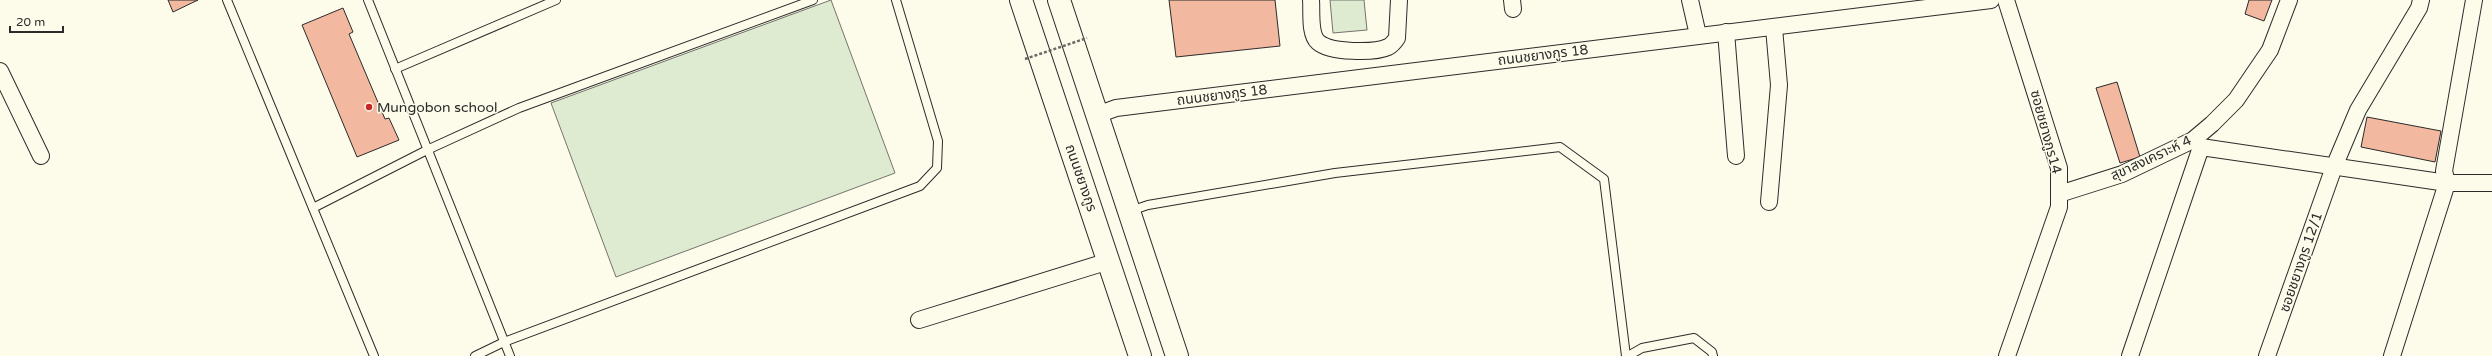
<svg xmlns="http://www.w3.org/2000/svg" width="2492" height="356" font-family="'Varela Round','Noto Sans Thai',sans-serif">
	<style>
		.green { fill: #deebd1; stroke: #74746e }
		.building { fill: #f2b8a0; stroke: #2b2b2b }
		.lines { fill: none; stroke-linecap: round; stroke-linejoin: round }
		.service-casing { stroke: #2b2b2b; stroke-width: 10 }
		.minor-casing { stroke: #2b2b2b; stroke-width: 18 }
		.primary-casing { stroke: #2b2b2b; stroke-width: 24 }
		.service { stroke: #fdfbea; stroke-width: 8 }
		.minor { stroke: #fdfbea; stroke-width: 16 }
		.primary { stroke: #fdfbea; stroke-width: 22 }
		.path-bridge { stroke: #6a6964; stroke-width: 2.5; stroke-dasharray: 3 2; stroke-linecap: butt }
		.poi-dot { fill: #c62828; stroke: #fdfbea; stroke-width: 1.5 }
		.labels { text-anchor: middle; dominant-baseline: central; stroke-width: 3; stroke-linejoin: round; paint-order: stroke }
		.street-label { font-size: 14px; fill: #2b2b2b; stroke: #fdfbea }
		.poi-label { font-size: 14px; fill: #2b2b2b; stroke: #fdfbea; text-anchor: start }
	</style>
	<rect width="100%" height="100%" fill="#fdfbea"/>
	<g class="green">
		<polygon points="831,0 895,173 616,277 551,103"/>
		<polygon points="1330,0 1364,0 1367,30 1333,33"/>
	</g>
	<g class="building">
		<polygon points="168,0 198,0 173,12"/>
		<polygon points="1169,0 1275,0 1280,46 1176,57"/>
		<polygon points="2249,0 2272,0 2264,21 2245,14"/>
		<polygon points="343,8 353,32 349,34 385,119 389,118 399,140 357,157 302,25"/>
		<polygon points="2117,82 2140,157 2120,163 2096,88"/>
		<polygon points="2367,117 2441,131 2435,162 2361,147"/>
	</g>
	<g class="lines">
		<g class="service-casing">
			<g id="service">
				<polyline points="227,0 374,356"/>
				<polyline points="368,0 510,356"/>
				<polyline points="395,69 556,0"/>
				<polyline points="313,208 427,150 519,108 813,0"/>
				<polyline points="1130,211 1148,205 1335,173 1560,147 1604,179 1626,356"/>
				<polyline points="475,356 504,342 920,186 937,168 938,141 896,0"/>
				<polyline points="1628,356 1642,348 1694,338 1712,352 1713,356"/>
			</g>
		</g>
		<g class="minor-casing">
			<g id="minor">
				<path d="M 1311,0 C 1312,11 1309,34 1318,42 C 1330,53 1375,53 1388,47 C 1392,45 1395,41 1397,38 L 1399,0"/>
				<polyline points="1512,0 1513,9"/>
				<polyline points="1690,0 1698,35"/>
				<polyline points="2006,0 2059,168 2059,207 2007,356"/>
				<polyline points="1726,32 1736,156"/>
				<polyline points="0,71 41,156"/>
				<polyline points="1097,115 1116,108 1991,0"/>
				<polyline points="2059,194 2122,174 2193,140 2212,124 2236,100 2270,50 2289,0"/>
				<polyline points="1769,202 1779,85 1774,28"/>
				<polyline points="919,320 1109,261"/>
				<polyline points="2130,356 2201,147 2447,183 2492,183"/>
				<polyline points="2267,356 2334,167 2358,110 2419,8 2421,0"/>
				<polyline points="2392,356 2447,183 2444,171 2474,0"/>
			</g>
		</g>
		<g class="primary-casing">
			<g id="primary">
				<polyline points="1021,0 1140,356"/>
				<polyline points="1059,0 1177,356"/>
			</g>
		</g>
		<use href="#service" class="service"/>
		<use href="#minor" class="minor"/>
		<use href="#primary" class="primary"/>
		<polyline class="path-bridge" points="1025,59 1087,38"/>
	</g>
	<circle class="poi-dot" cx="369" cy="107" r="4"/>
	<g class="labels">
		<g class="street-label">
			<text transform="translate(1543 55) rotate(-7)">ถนนชยางกูร 18</text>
			<text transform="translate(1222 95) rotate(-7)">ถนนชยางกูร 18</text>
			<text transform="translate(2046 132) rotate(75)">ซอยชยางกูร14</text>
			<text transform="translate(2151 158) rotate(-25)">สุขาสงเคราะห์ 4</text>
			<text transform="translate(1081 178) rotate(71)">ถนนชยางกูร</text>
			<text transform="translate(2301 262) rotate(-71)">ซอยชยางกูร 12/1</text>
		</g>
		<g class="poi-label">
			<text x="377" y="107">Mungobon school</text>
		</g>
	</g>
	<path d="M10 26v6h53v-6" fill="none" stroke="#2b2b2b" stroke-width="2"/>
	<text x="16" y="26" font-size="12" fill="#2b2b2b" stroke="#fdfbea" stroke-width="3" paint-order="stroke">20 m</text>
</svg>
